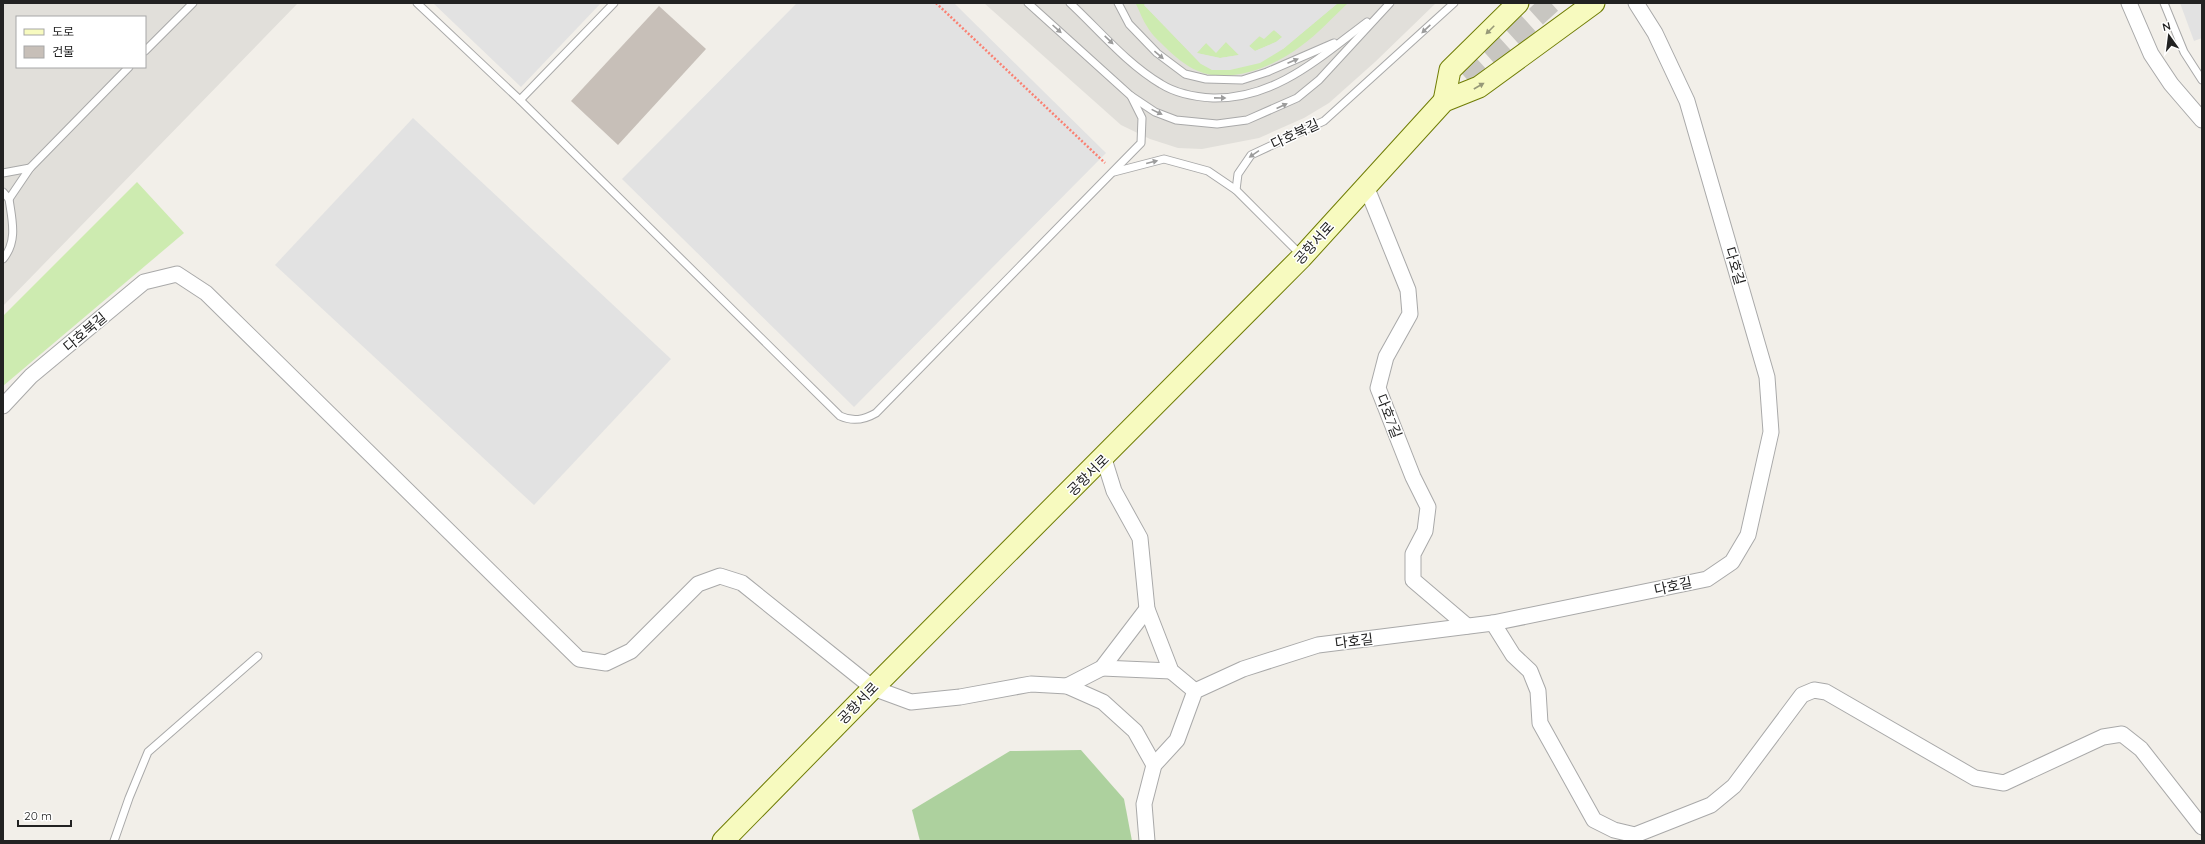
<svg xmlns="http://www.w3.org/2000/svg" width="2205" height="844" font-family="Quicksand,'Noto Sans KR',sans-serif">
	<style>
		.airport { fill: #e1dfda; fill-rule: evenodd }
		.grass { fill: #cdebb0 }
		.forest { fill: #add19e }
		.parking { fill: #e2e2e2; fill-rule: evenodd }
		.building { fill: #c7bfb8 }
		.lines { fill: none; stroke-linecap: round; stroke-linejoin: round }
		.secondary-tunnel { stroke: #c8c6c1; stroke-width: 21; stroke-dasharray: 21 10; stroke-linecap: butt }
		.lane-casing { stroke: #a9a9a9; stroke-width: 9 }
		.street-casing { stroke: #a9a9a9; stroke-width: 17 }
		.secondary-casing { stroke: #707d05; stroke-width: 23 }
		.path { stroke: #fa8072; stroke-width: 2.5; stroke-dasharray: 2 2; stroke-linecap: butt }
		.lane { stroke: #fff; stroke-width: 7 }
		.street { stroke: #fff; stroke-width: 15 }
		.secondary { stroke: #f7fabf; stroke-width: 21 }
		.oneway { fill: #9c9c9c }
		.oneway2 { fill: #979978 }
		.labels { text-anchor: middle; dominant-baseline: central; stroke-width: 3; stroke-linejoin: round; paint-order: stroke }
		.street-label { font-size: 14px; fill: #222; stroke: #fff }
	</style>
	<rect width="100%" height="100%" fill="#f2efe9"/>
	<g class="airport">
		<path d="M 3,3 L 298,3 L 3,306 ZM 17,17 L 145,17 L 145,67 L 17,67 Z"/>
		<polygon points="984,3 1436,3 1375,62 1329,103 1304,118 1259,138 1202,149 1178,148 1150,139 1121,125"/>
	</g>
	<g class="grass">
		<path d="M 1146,3 L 1144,5 L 1201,64 L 1283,49 L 1338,3 L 1348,3 C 1333,17 1318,34 1301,46 C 1275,66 1231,85 1198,71 C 1186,66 1174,56 1164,46 C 1159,41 1152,35 1148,28 C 1143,21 1140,12 1136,4 Z"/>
		<polygon points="1274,30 1283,37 1276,42 1255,51 1249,46 1260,36"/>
		<polygon points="1226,42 1239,55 1220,58 1196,53 1206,43"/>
		<polygon points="137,182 184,233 3,386 3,316"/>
	</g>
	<polygon class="forest" points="1081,750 1124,799 1132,841 920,841 912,810 1010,751"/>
	<g class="parking">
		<polygon points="433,3 601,3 521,87"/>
		<polygon points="797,3 954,3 1106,153 854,407 622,179"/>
		<path d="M 1146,3 L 1338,3 L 1283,49 L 1260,63 L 1230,70 L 1212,70 L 1201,64 L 1144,5 ZM 1274,30 L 1282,37 L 1276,42 L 1255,51 L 1249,46 L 1259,36 L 1264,39 ZM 1226,42 L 1239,55 L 1220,58 L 1197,53 L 1206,43 L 1216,53 Z"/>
		<polygon points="2180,3 2202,3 2202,38 2194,41"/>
		<polygon points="413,118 671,359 534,505 275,265"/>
	</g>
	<polygon class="building" points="659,6 706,49 618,145 571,101"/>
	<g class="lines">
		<polyline class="secondary-tunnel" points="1444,100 1551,3"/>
		<g class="lane-casing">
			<g id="lane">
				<polyline points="417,3 520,100"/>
				<path d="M 614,3 L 520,100 L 840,416 C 853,422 864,420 876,413 L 1141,143 L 1142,118 L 1131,96"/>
				<polyline points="1028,3 1131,96 1155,112 1176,120 1217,124 1247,120 1297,98 1319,80 1390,3"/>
				<path d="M 1070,3 C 1099,30 1127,64 1161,84 C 1177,94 1195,97 1213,98 C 1276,99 1320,57 1367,22"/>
				<polyline points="1118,3 1129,24 1157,53 1185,74 1206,79 1242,80 1267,72 1334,43"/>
				<polyline points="2164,3 2184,52 2202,80"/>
				<polyline points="145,51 193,3"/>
				<polyline points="1114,172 1164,159 1208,171 1236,190"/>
				<polyline points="3,173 30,168"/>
				<polyline points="3,192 9,199 30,168 129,67"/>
				<polyline points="1301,255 1236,190 1238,174 1251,155 1324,121 1454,3"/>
				<path d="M 3,259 C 18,241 12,220 9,199"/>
				<polyline points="114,841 129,798 148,752 258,656"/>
			</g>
		</g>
		<g class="street-casing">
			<g id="street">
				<polyline points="2129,3 2151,54 2171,84 2202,120"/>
				<polyline points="1366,186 1408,290 1410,314 1386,357 1378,388 1413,477 1428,507 1425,531 1413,554 1413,580 1467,626"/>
				<polyline points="3,406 31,376 144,282 177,274 206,293 579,659 606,663 631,651 698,584 720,576 742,583 873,688 911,702 960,697 1031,684 1067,686 1103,702 1135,731 1154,765"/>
				<polyline points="1104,459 1114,491 1140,538 1147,609 1171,671 1195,691"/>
				<polyline points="1493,623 1513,655 1530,671 1538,691 1540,723 1594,820 1614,830 1635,835 1711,805 1734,786 1802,695 1814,690 1826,692 1975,778 2004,783 2103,737 2122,734 2141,749 2202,827"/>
				<polyline points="1102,668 1171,671"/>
				<polyline points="1067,686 1102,668 1147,609"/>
				<polyline points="1147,841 1144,804 1154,765 1177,740 1195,691 1243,669 1318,645 1493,623 1707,579 1732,562 1748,535 1771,432 1767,377 1687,101 1655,33 1636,3"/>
			</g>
		</g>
		<g class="secondary-casing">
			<g id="secondary">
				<polyline points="1444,101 1450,70 1518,3"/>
				<polyline points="723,841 873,688 1301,258 1444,101 1479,87 1594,3"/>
			</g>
		</g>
		<polyline class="path" points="936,3 1105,163"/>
		<use href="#lane" class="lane"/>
		<use href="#street" class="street"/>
		<use href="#secondary" class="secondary"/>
	</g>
	<defs><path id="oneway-solid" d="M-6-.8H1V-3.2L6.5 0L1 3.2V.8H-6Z"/></defs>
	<g class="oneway">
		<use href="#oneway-solid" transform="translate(1057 29) rotate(42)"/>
		<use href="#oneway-solid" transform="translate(1426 29) rotate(137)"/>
		<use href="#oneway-solid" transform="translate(1109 40) rotate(44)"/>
		<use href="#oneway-solid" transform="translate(1159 55) rotate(40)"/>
		<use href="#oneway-solid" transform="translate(1293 61) rotate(-23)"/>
		<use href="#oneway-solid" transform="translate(1220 98) rotate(1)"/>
		<use href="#oneway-solid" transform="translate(1282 106) rotate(-25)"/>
		<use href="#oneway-solid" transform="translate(1157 112) rotate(26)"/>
		<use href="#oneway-solid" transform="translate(1254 154) rotate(146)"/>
		<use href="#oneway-solid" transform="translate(1152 162) rotate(-14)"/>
	</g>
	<g class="oneway2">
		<use href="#oneway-solid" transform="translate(1490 30) rotate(135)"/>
		<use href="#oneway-solid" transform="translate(1479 86) rotate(-30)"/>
	</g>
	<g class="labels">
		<g class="street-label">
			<text transform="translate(1295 134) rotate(-25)">다호북길</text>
			<text transform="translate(1314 243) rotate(-48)">공항서로</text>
			<text transform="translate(1735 266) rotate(74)">다호길</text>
			<text transform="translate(85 332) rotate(-40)">다호북길</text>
			<text transform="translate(1389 416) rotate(69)">다호7길</text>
			<text transform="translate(1088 475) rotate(-45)">공항서로</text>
			<text transform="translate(1673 586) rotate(-12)">다호길</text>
			<text transform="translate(1354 641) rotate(-7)">다호길</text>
			<text transform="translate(858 703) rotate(-46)">공항서로</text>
		</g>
	</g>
	<rect width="2205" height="844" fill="none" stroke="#222222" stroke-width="8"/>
	<rect x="16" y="16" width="130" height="52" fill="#ffffff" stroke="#a7a7a7"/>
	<rect x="24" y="29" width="20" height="6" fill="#f7fabf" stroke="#a7a7a7"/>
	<text x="52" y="36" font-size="12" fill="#222222">도로</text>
	<rect x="24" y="46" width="20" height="12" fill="#c7bfb8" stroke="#a7a7a7"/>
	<text x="52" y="56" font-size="12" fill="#222222">건물</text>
	<g transform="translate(2169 36) rotate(346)" stroke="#ffffff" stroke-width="3" paint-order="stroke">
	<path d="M0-3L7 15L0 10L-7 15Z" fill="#222222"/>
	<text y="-6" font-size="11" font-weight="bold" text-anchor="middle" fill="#222222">N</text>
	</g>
	<path d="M18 820v6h53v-6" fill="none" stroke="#222222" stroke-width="2"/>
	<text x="24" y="820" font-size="12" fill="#222222" stroke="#ffffff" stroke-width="3" paint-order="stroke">20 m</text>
</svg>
